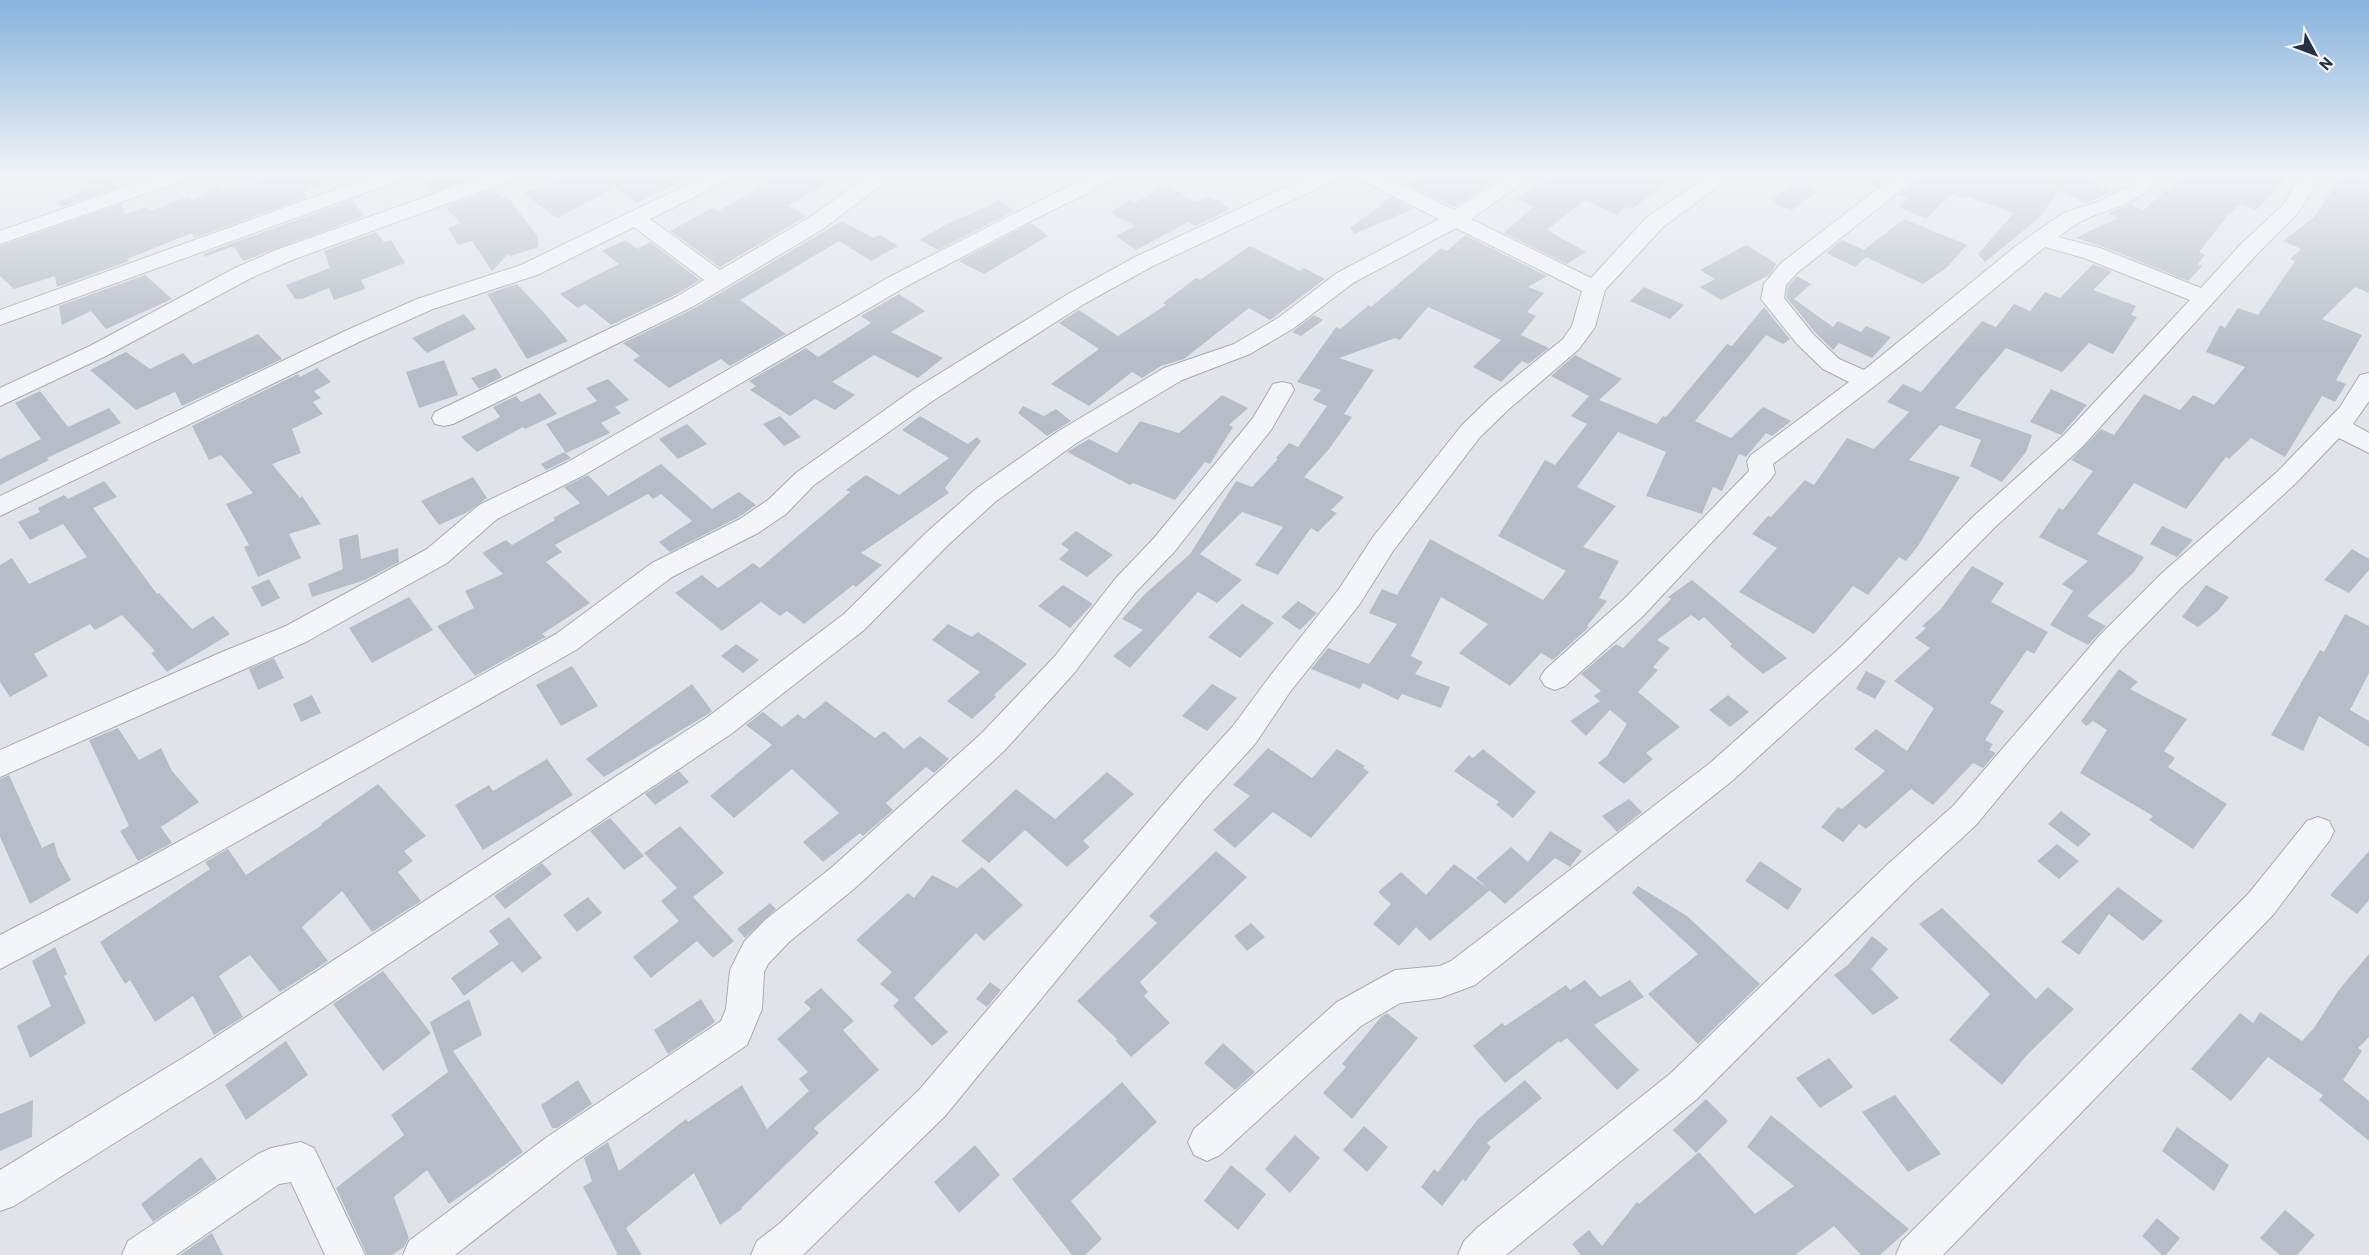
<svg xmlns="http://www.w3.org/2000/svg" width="2369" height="1255" font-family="Barlow,sans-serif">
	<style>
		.building { fill: #b7bdc8 }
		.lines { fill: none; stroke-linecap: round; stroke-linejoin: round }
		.minor-casing { stroke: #a5abb5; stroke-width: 2 }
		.minor { fill: #f3f5f8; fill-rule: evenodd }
	</style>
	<rect width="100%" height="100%" fill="#e0e4ea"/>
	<g class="building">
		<polygon points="86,174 109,174 115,188 62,207 57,202 90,189"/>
		<polygon points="278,174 343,174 304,192 306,198 194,238 192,233 127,259 129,261 57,287 55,276 14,289 0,276 0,246 121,204 125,215 146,207 151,211 189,196 192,200 218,189 222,193 249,182 252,185"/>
		<polygon points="445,174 480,174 481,175 434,192 426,181"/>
		<polygon points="575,174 695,174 637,203 615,188 557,218 523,193"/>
		<polygon points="751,174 843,174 788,206 807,216 720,267 670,231 712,208 718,211 767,184"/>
		<polygon points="1422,174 1434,180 1442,174 1505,174 1454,207 1408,185"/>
		<polygon points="1557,174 1652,174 1667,181 1632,209 1627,207 1617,215 1585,200 1547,230 1586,252 1567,264 1504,233 1533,207 1517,199 1535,186 1539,187"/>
		<polygon points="1849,174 1893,174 1877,187"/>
		<polygon points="1923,174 2077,174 2111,193 2087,203 2059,190 2040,217 1985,262 1978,254 2014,213 1965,196 1962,198 1951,194 1926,219 1898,207 1908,199 1898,195"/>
		<polygon points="2186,174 2291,174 2256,210 2241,204 2228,215 2199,252 2205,255 2198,264 2202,266 2188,281 2101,246 2075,238 2118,218 2108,213 2130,204 2143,210"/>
		<polygon points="2343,174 2355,174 2359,180 2369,183 2369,293 2355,287 2322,319 2362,335 2336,380 2346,384 2335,402 2322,396 2285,457 2251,438 2229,459 2226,457 2186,509 2134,483 2097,534 2144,557 2134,572 2087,616 2106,626 2088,645 2050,625 2073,591 2062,584 2088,561 2039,537 2059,508 2063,510 2093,471 2071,460 2101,429 2114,435 2144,394 2180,410 2193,395 2214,405 2245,367 2206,352 2220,325 2225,328 2238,308 2258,315 2295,261 2290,259 2301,249 2283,241 2314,217"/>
		<polygon points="1796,182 1816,192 1791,211 1770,201"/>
		<polygon points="1165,185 1197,202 1209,196 1231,209 1196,226 1188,222 1136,250 1116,236 1135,226 1110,213 1130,200 1135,203"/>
		<polygon points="494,189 502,198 507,196 538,237 538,247 511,256 508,254 492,271 472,241 458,245 448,228 461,223 445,207"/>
		<polygon points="1391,197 1413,209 1354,234 1350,228"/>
		<polygon points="352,200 364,216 243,261 235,248 231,247 205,257 203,254"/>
		<polygon points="999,201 1014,211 938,250 920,240 945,225"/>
		<polygon points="1904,219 1967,245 1946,268 1923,284 1866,257 1855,267 1826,253 1842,240 1864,250"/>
		<polygon points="842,221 873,238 880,235 898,246 871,261 839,241 740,300 786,334 730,366 721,359 669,388 633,360 640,356 623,343 693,309"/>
		<polygon points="1031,223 1048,236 984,274 959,261"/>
		<polygon points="376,232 384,242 391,240 405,263 361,280 365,289 334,300 329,288 302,299 295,299 286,285 330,268 324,251"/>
		<polygon points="1465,235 1547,276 1528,287 1544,293 1527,312 1536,316 1521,335 1549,348 1528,364 1522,361 1501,382 1473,367 1501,340 1428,307 1400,340 1395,338 1339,358 1374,370 1344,414 1352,417 1329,449 1304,477 1344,497 1331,510 1337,513 1318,532 1311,528 1278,575 1255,565 1283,527 1242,512 1200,554 1242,580 1217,603 1198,592 1130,668 1113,656 1143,630 1122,619 1146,593 1190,554 1236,481 1252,487 1278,459 1276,458 1289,443 1298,447 1327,406 1313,400 1321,390 1297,382 1336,327 1340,329 1369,305 1371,307 1441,248 1447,251"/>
		<polygon points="625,240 638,249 650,242 700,280 675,295 611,325 585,304 578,308 560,294 619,264 602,251"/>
		<polygon points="1746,245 1777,264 1769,275 1721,300 1700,287 1715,279 1700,270"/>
		<polygon points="1250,246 1300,271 1304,268 1325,279 1270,320 1249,308 1184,359 1161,366 1142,378 1132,372 1089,406 1051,384 1099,349 1059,323 1079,310 1118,336 1166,305 1163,303 1196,278 1200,280"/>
		<polygon points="2093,264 2112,271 2093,290 2136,306 2131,315 2137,317 2113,354 2089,343 2062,372 2006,348 1955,408 2032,435 2026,452 2002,482 1970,466 1981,440 1940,425 1909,460 1960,477 1918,546 1906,561 1899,557 1868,595 1853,586 1814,634 1739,592 1777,548 1752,534 1768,516 1771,517 1805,480 1814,485 1847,438 1874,449 1909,412 1887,402 1903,384 1921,392 1982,321 1996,327 2014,304 2030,311 2045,292 2060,298"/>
		<polygon points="145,275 172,299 106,329 91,311 62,325 59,306"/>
		<polygon points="1797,276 1811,284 1794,299 1833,327 1838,321 1861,332 1866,326 1891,337 1872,358 1839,343 1833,350 1815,332 1786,297 1788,286"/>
		<polygon points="517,284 544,313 568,341 527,359 487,294"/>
		<polygon points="1644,287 1684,305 1670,319 1630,301"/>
		<polygon points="899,294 925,311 891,332 943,358 918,378 874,355 832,382 855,395 835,410 815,399 790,416 750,390 756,386 749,381 806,348 818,357 871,323 861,316"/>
		<polygon points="1764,307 1790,339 1783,344 1766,335 1695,421 1731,438 1763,407 1791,421 1772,436 1766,433 1746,457 1739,454 1722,491 1713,487 1702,514 1646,496 1666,452 1618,432 1577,487 1616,506 1583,547 1619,561 1599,598 1607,601 1587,626 1589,627 1553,660 1541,653 1510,686 1459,653 1488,624 1441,597 1411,656 1423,662 1415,674 1450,687 1441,708 1402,694 1398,700 1363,683 1360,689 1311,669 1328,648 1369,664 1397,624 1369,613 1382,589 1397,595 1430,539 1543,600 1566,571 1498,536 1545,460 1555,465 1587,424 1571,416 1589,396 1551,376 1575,355 1622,379 1599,400 1657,424 1663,416 1666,417 1727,344 1732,346"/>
		<polygon points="464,314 476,329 427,353 412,338"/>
		<polygon points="1314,315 1323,320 1301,336 1292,332"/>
		<polygon points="258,334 282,359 182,406 175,392 136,410 90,370 126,352 150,369 183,353 193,364"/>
		<polygon points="444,360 458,395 419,408 406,372"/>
		<polygon points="317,368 331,382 314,391 321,398 313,402 323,414 292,429 301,453 272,464 300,498 302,496 321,524 289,534 301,558 258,577 244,547 249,545 226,504 253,493 221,455 209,460 192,426 298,374 300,377"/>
		<polygon points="496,368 502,377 479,389 471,378"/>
		<polygon points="608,379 629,400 615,407 621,413 601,423 610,433 566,453 546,424 597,401 586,388"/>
		<polygon points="2051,389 2087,405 2061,435 2030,422"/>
		<polygon points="40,391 68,427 109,408 121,423 47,458 49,460 0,485 0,459 41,439 15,403"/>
		<polygon points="540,393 557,414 525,429 523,427 477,452 461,437 500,417 493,407 516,396 521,402"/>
		<polygon points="1222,395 1248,408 1229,425 1233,427 1210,464 1205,462 1175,500 1133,483 1130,485 1067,452 1089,439 1117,453 1140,421 1179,433"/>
		<polygon points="1023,406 1044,416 1056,409 1071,421 1047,436 1018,413"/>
		<polygon points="780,416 801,437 784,446 763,424"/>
		<polygon points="920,416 968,444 977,437 981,441 945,488 949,493 861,553 882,565 856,587 853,585 804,624 787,611 780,616 761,602 722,631 675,593 702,575 718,588 753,563 760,568 850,492 846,490 866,475 899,495 949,458 902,430"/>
		<polygon points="687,424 707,444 678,459 659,439"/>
		<polygon points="564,452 571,458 546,470 541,464"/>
		<polygon points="661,464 712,509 739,492 756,505 739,517 670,552 659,542 692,521 661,494 653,499 648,494 555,545 562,552 546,562 590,603 542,634 546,637 475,676 437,626 474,608 465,591 503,574 482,553 506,540 512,545 555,520 553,518 580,503 564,487 588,475 608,496"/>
		<polygon points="473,477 487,498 466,513 439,525 421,501"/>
		<polygon points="104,481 117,497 93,508 157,594 159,593 192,629 213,616 230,634 167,672 151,653 155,651 122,615 95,630 90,624 34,654 48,676 10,697 0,682 0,565 12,558 29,584 87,557 63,524 30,540 18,522 40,512 38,508 64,495 68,499"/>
		<polygon points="2162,526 2193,540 2177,557 2150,544"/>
		<polygon points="1076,531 1113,555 1087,577 1059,559 1069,550 1061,544"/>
		<polygon points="358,534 361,559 398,548 399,562 365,580 312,597 308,584 343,569 339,539"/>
		<polygon points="2352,549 2369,559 2369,570 2349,593 2324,580"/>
		<polygon points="1972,566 2004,583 1991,602 2048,632 2034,654 2027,650 1990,703 2004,711 1985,740 1993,744 1989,750 1996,753 1983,768 1973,763 1933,805 1911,789 1866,829 1859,824 1843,842 1821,827 1838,807 1842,809 1885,771 1854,749 1876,729 1907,751 1934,708 1894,681 1930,648 1915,638 1926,628 1922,626 1941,609"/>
		<polygon points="269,579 280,598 262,607 251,587"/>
		<polygon points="1692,580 1787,658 1763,674 1730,646 1732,644 1704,617 1699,621 1691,615 1657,640 1670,648 1653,667 1658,670 1638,692 1680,727 1646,753 1653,759 1624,784 1598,763 1607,756 1627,724 1610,710 1586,736 1570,721 1600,701 1594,696 1601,691 1581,674 1616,644 1623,648 1671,599 1668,597"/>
		<polygon points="1063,585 1093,604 1070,628 1038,606"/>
		<polygon points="2206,585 2229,597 2218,611 2198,627 2182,617"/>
		<polygon points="409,597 433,630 372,663 349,628"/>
		<polygon points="1298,601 1317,613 1300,630 1281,617"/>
		<polygon points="1242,604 1274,623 1240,658 1208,637"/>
		<polygon points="2345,614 2369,626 2369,673 2350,710 2369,721 2369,747 2319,716 2303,751 2271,735 2320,650 2324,652"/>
		<polygon points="948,624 972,637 978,632 1027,664 994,695 996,697 972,719 947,701 980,672 932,640"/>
		<polygon points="736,644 759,660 743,673 721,656"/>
		<polygon points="274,658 284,678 258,690 249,669"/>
		<polygon points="572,666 598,706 561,726 536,685"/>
		<polygon points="2119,669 2138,682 2130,689 2187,719 2164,751 2175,758 2168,767 2227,804 2193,849 2149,820 2153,816 2080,773 2107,730 2093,721 2086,726 2081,721"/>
		<polygon points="1866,671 1886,681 1875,699 1856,689"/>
		<polygon points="692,684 712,711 708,714 604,777 586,759"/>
		<polygon points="1212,684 1237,698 1207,731 1182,716"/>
		<polygon points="312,695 321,713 301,722 293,704"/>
		<polygon points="1728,695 1749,712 1730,727 1709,710"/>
		<polygon points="826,701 875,738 884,731 904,749 920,736 949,759 934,773 926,767 886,803 893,810 863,836 860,833 823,862 803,842 839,813 792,769 734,818 710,796 772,745 746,725 763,712 782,727 798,714 804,719"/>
		<polygon points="118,728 139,760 161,748 172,771 199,802 161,827 172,843 138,861 120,831 129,826 89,740"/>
		<polygon points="1268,748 1312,778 1337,749 1365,766 1363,768 1369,772 1311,838 1273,812 1235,848 1213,830 1250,796 1233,785"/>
		<polygon points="1483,749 1536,792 1513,818 1496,805 1499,802 1454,771 1469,755 1473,758"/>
		<polygon points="547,759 573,795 483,850 455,805 489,785 493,791"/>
		<polygon points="679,771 689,782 655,805 645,794"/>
		<polygon points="1107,772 1134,794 1083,841 1090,847 1067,867 1025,830 989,863 961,841 1016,789 1055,819"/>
		<polygon points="9,775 42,848 54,842 58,856 71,880 30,904 0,837 0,779"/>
		<polygon points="378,784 426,836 404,851 413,861 398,872 421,901 372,932 342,891 302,927 328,961 280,992 250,955 219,976 243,1017 214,1035 193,996 155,1022 130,980 125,984 100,942 210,869 205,862 228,849 246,875 322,825 321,824"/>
		<polygon points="1629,799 1642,812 1617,832 1602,816"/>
		<polygon points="2061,811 2091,834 2078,847 2048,824"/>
		<polygon points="610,818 644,856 624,870 590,831"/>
		<polygon points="680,826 724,873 693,897 734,941 713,958 697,941 651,978 633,957 679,921 661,901 677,888 644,853"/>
		<polygon points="1550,831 1582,851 1570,867 1555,858 1505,904 1476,878 1511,847 1528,862"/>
		<polygon points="2057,844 2079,861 2059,879 2037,861"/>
		<polygon points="1216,851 1247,877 1140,982 1148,992 1144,996 1170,1023 1131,1057 1116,1041 1117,1039 1077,1001 1157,923 1149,916"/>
		<polygon points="2369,851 2369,900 2357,914 2330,895"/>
		<polygon points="1760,861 1802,889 1788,910 1745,881"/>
		<polygon points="542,863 552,874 505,909 494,896"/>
		<polygon points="1454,864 1490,890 1430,941 1416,927 1399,946 1373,924 1391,904 1378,892 1401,872 1426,895"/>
		<polygon points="982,867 1023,905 984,941 976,933 914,998 948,1032 932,1046 893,1006 899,1000 880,984 892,972 856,940 908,893 914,898 932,875 957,888"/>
		<polygon points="1638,886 1687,916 1760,984 1698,1044 1648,994 1698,954 1632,893"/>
		<polygon points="2118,887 2163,921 2143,941 2109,914 2079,955 2061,942"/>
		<polygon points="588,897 602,913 577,932 563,915"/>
		<polygon points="770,903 776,909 745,938 737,929"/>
		<polygon points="1942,908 2036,999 2048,987 2074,1009 2027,1055 2002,1085 1949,1040 1990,994 1919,924"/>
		<polygon points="509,917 542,958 522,973 512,961 464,996 451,978 499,944 489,931"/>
		<polygon points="1251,923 1265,937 1247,951 1234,936"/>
		<polygon points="1872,936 1888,949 1871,969 1899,998 1873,1015 1834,975 1848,965"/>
		<polygon points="55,947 67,974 64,976 86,1023 30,1058 17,1026 51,1006 32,961"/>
		<polygon points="2369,954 2369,1037 2358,1048 2362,1051 2343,1080 2369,1101 2369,1141 2319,1100 2323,1095 2268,1057 2231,1101 2191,1069 2240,1013 2253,1023 2260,1012 2302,1041 2314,1028 2338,991"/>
		<polygon points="383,971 431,1033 383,1071 333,1004"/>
		<polygon points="1585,980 1600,997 1630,980 1644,997 1594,1025 1639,1070 1617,1090 1567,1038 1560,1043 1559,1041 1505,1083 1473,1046 1502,1023 1505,1026 1566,985 1570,990"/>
		<polygon points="990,982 1001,990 987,1007 976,999"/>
		<polygon points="821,988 854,1021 843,1030 879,1070 814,1128 819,1133 741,1208 742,1209 720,1225 694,1173 626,1228 642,1255 618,1255 583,1187 592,1181 584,1158 608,1142 619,1171 686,1119 688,1122 742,1085 767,1129 809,1091 799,1079 808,1072 777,1039 811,1009 804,1002"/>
		<polygon points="469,999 482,1035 453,1051 523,1152 449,1204 427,1170 394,1197 409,1238 404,1247 392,1255 367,1255 336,1188 404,1135 391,1115 448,1072 430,1022"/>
		<polygon points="701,999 715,1022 668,1054 654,1030"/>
		<polygon points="1387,1013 1418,1038 1352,1119 1323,1093 1346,1067 1342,1064 1381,1017"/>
		<polygon points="286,1041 308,1075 246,1120 225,1085"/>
		<polygon points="1223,1043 1255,1072 1235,1090 1204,1063"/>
		<polygon points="1829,1058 1853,1087 1820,1108 1796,1078"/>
		<polygon points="578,1080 592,1104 557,1128 552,1128 541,1105"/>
		<polygon points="1525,1080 1542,1098 1487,1143 1491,1147 1465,1182 1463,1179 1442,1206 1421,1187 1434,1169 1438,1172 1478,1119"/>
		<polygon points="1122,1082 1157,1122 1071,1201 1102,1239 1085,1255 1072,1255 1012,1179"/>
		<polygon points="1895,1095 1941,1154 1908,1172 1862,1112"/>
		<polygon points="1706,1099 1728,1121 1696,1153 1673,1130"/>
		<polygon points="33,1100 32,1137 0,1151 0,1114"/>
		<polygon points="1771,1115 1909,1229 1880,1255 1861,1255 1834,1226 1795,1255 1581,1255 1572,1244 1589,1230 1602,1246 1637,1202 1639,1204 1699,1152 1755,1214 1794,1186 1747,1147"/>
		<polygon points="1364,1126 1388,1147 1367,1172 1343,1150"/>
		<polygon points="2177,1127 2229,1165 2214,1191 2162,1151"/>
		<polygon points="1295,1135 1320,1158 1290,1193 1265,1169"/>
		<polygon points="975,1145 1000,1175 959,1213 934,1182"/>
		<polygon points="201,1157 217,1179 153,1222 141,1204"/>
		<polygon points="1231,1165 1266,1194 1238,1230 1204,1201"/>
		<polygon points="2285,1210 2315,1235 2297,1255 2280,1255 2260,1238"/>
		<polygon points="2157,1218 2180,1238 2166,1255 2162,1255 2142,1236"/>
		<polygon points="212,1233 223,1255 180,1255"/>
	</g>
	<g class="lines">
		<g class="minor-casing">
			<g id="minor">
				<polygon points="162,174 193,174 190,178 0,244 0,231"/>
				<polygon points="378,174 409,174 406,178 0,325 0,310"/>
				<polygon points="490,174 521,174 518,178 292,260 251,278 106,356 0,406 0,388 90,346 235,268 276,250"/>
				<polygon points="709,174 736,174 733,178 650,219 720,270 807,219 872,174 896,174 823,229 692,307 453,424 444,426 435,424 432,418 435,412 676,297 704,280 634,227 537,275 433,309 361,341 0,516 0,496 345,331 417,299 521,265"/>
				<polygon points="1093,174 1120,174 1117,178 1023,225 907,286 584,475 497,519 447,563 306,642 0,777 0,750 222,652 286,626 427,549 479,505 566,463 891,276"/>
				<polygon points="1314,174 1342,174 1339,178 1151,267 1084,304 931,402 814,485 786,514 758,533 672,577 576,650 171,879 0,969 0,935 147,859 556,634 652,563 740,519 768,500 796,473 913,390 1068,294 1135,257"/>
				<polygon points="1354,174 1381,174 1454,210 1510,174 1535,174 1471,219 1591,278 1647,217 1711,174 1735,174 1663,227 1605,290 1595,327 1579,349 1509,409 1480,437 1393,551 1359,605 1290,692 1255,744 1206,798 945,1116 803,1255 751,1255 757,1241 779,1224 919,1090 1184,780 1233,726 1270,676 1339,589 1373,537 1462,425 1491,397 1563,339 1572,326 1582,291 1456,228 1353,283 1294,328 1250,354 1182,380 1075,444 995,502 948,545 864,630 731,734 220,1077 14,1206 0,1211 0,1170 194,1051 709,716 844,614 928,531 977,488 1057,432 1164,368 1234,344 1278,318 1337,273 1439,219 1357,178"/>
				<path d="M 1897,174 L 1921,174 L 1797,273 L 1786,285 L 1784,298 L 1813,334 L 1839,359 L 1864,370 L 2016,246 L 2063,213 L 2101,201 L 2132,184 L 2140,174 L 2162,174 C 2139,208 2108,206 2078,223 C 2071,227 2065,232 2058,237 L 2100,248 L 2201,288 L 2241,244 L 2283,205 L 2301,174 L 2322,174 L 2298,213 L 2257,254 L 2082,447 L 1994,528 L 1862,662 L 1732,781 L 1475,985 L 1440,998 L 1400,1003 L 1361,1026 L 1220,1155 L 1207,1161 L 1194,1155 L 1188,1142 L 1194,1129 L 1337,1002 L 1395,970 L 1440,966 L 1451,961 L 1710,763 L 1842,646 L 1976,514 L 2064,435 L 2190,300 L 2084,258 L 2045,247 L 1903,364 L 1773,464 L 1775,473 L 1771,479 L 1643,616 L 1565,686 L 1555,690 L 1545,686 L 1540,678 L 1545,670 L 1623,600 L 1749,471 L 1747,461 L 1751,455 L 1849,382 L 1823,369 L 1797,344 L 1761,299 L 1764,284 L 1781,263 Z"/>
				<polygon points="2357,174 2369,174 2369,181 2360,178"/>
				<polygon points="2369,373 2369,401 2353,424 2369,433 2369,453 2339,438 2295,484 2181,588 2121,650 1976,825 1912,884 1697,1099 1506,1255 1458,1255 1464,1241 1478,1227 1671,1073 1888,864 1954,805 2101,634 2161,574 2277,472 2340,407 2360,375"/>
				<polygon points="1282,382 1291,384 1294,390 1271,430 1174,552 1135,593 1075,672 1004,751 855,888 789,942 768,964 764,972 762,1009 747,1045 573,1163 455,1255 403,1255 409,1241 547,1137 721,1021 726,1009 730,970 744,942 765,920 831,868 982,733 1055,656 1115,579 1154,538 1253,418 1273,384"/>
				<polygon points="2318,817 2329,821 2334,831 2329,841 2273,915 1943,1255 1896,1255 1902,1241 2249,893 2307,821"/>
				<polygon points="301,1142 314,1148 365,1255 325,1255 291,1182 279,1184 176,1255 122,1255 128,1241 258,1154 271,1148"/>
			</g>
		</g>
		<use href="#minor" class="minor"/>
	</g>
	<linearGradient id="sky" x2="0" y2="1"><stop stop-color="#88b3dd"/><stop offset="0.5" stop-color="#f1f3f6"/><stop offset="1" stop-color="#f1f3f6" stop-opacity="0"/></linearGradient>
	<rect width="2369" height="350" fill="url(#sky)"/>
	<g transform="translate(2315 54) rotate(131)" stroke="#f0f3f7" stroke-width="4.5" paint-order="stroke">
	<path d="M0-4.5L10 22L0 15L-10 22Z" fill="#273143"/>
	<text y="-9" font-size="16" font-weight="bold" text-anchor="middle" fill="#273143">N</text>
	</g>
</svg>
